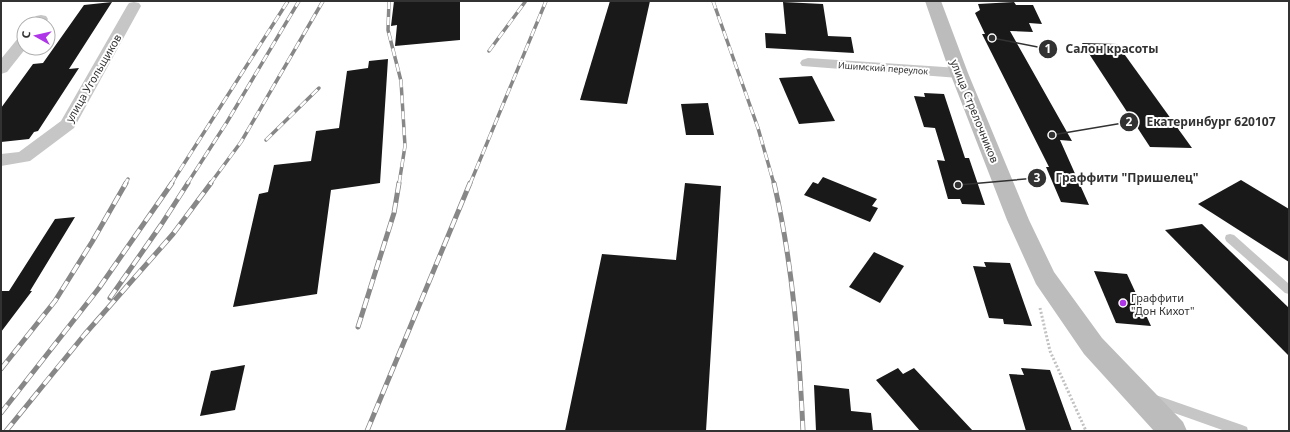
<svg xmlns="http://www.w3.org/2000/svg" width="1290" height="432" font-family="'Noto Sans',sans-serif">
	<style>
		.building { fill: #191919 }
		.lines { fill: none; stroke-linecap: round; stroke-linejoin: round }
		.path { stroke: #c2c2c2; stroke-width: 3; stroke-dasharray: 2 2; stroke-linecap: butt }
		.service { fill: #c6c6c6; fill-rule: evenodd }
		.minor { fill: #c6c6c6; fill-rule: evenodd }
		.secondary { fill: #bcbcbc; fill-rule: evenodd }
		.rail-far1-casing { stroke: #878787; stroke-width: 3.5 }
		.rail-casing { stroke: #878787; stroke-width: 5 }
		.rail-far1 { stroke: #fff; stroke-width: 2.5; stroke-dasharray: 8; stroke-linecap: butt }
		.rail { stroke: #fff; stroke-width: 3.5; stroke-dasharray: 10; stroke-linecap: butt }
		.poi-dot { fill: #ae35e8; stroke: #fff; stroke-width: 1.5 }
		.labels { text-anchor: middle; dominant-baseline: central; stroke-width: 4; stroke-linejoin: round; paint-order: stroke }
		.far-street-label { font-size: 9px; fill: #323232; stroke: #fff }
		.street-label { font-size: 11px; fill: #323232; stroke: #fff }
		.poi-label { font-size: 11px; fill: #323232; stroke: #fff; text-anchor: start }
		.leader { fill: none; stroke: #323232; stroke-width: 1.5 }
		.callout-dot { fill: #323232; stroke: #fff; stroke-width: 1.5 }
		.mark-label { font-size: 12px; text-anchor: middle; font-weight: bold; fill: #fff }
		.callout-label { font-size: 12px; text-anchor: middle; font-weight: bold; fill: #323232; stroke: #fff; stroke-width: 4; stroke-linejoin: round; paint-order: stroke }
	</style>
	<rect width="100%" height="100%" fill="#fff"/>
	<g class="building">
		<polygon points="394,1 460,1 460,40 395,46 397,25 391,26"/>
		<polygon points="610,1 650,1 627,104 580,100"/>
		<polygon points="112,2 69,69 79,68 38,131 34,132 29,139 1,142 1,108 33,64 43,63 84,5"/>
		<polygon points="783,2 823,4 828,36 851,37 854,53 766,48 765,33 786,34"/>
		<polygon points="1014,2 1016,5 1033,5 1042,24 1029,23 1033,32 1010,31 1072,141 1060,140 1089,205 1061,202 1046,167 1049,167 982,34 985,34 975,13 980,10 978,4"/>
		<polygon points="1082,43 1117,44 1192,148 1150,147"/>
		<polygon points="388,59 380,183 331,190 317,294 233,307 259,194 268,192 274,165 311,161 316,131 339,128 347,71 368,68 369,61"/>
		<polygon points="812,76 835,121 799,124 779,78"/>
		<polygon points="924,93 944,94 965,158 969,158 985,205 962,204 960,199 948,199 937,160 945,161 935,128 924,127 914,96 925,97"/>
		<polygon points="708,103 714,135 686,135 681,104"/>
		<polygon points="823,177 877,199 872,206 878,208 870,222 804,195 813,182 818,184"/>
		<polygon points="1241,180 1289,209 1289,262 1198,204"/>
		<polygon points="685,183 721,186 706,431 565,431 602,254 676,260"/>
		<polygon points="75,217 30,291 32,291 1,332 1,291 9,291 55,219"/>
		<polygon points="1202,224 1289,308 1289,356 1165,230"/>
		<polygon points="874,252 904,266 880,303 849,287"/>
		<polygon points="984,262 1010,263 1032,326 1004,324 1003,319 989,318 973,266 986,267"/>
		<polygon points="1094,271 1127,274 1151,326 1116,323"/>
		<polygon points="245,365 235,410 200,416 211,371"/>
		<polygon points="898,368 903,374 914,368 973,431 920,431 876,380"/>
		<polygon points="1021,368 1050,370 1072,431 1026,431 1009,374 1024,375"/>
		<polygon points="814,385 849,389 851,411 871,413 873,431 816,431"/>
	</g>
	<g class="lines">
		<polyline class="path" points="1040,308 1050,351 1086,431"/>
		<g class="service">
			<polygon points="1230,234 1234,235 1289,284 1289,294 1285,293 1226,241 1225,238 1226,235"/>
			<polygon points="1153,394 1242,425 1247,427 1248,431 1225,431 1149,404 1147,400 1149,396"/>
		</g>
		<g class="minor">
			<polygon points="134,2 139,3 141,6 74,128 30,161 1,166 1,154 19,152 61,121 127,6 129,3"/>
			<polygon points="41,15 46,16 48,19 45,24 30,24 36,16"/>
			<polygon points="24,35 24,48 26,48 7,72 1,74 1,59 19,37"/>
			<polygon points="808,58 959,68 965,70 967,73 965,76 959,78 802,66 800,63 802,60"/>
		</g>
		<polygon class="secondary" points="925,1 941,1 968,73 1029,220 1054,272 1102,338 1183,422 1187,431 1154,431 1084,354 1036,284 1007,220 950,73"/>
		<g class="rail-far1-casing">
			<g id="rail-far1">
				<polyline points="389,1 388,30 401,81 405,146 399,184"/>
				<polyline points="713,1 758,128 774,184"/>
				<polyline points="489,51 525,2"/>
				<polyline points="266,140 319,88"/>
				<polyline points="125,184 128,179"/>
				<polyline points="171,184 288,1"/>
				<polyline points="187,184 227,122 299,1"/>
				<polyline points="210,184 241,142 323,1"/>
				<polyline points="470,184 546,1"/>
			</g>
		</g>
		<g class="rail-casing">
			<g id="rail">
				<path d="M 774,183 C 793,265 799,347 803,431"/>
				<polyline points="110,298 161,225 188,183"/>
				<polyline points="358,327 394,213 399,183"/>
				<polyline points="1,369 55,301 92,242 126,183"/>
				<polyline points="1,413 99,288 172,183"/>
				<polyline points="6,431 85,334 173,234 211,183"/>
				<polyline points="367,431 470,183"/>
			</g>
		</g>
		<use href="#rail-far1" class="rail-far1"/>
		<use href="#rail" class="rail"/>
	</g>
	<circle class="poi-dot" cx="1123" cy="303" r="4"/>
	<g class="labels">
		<g class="far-street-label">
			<text transform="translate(883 68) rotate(4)">Ишимский переулок</text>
		</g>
		<g class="street-label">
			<text transform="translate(93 78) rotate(-60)">улица Угольщиков</text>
			<text transform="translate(975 111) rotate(68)">улица Стрелочников</text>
		</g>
		<g class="poi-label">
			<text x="1131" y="297">Граффити<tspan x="1131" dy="13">"Дон Кихот"</tspan></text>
		</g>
	</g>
	<path class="leader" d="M992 38L1048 49M1052 135L1129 122M958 185L1037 178"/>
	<g class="callout-dot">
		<circle cx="992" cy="38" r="4"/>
		<circle cx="1052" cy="135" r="4"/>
		<circle cx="958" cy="185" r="4"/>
		<circle cx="1048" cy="49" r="10"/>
		<circle cx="1129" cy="122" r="10"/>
		<circle cx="1037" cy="178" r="10"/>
	</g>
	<g class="mark-label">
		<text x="1048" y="53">1</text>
		<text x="1129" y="126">2</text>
		<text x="1037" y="182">3</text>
	</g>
	<g class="callout-label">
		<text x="1112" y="53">Салон красоты</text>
		<text x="1211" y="126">Екатеринбург 620107</text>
		<text x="1127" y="182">Граффити "Пришелец"</text>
	</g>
	<rect width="1290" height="432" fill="none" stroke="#323232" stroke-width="4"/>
	<g transform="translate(36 36) rotate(278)"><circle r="19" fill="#ffffff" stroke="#adadad"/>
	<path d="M0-3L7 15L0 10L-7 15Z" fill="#ae35e8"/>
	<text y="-6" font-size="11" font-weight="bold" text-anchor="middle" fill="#323232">С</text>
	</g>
</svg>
